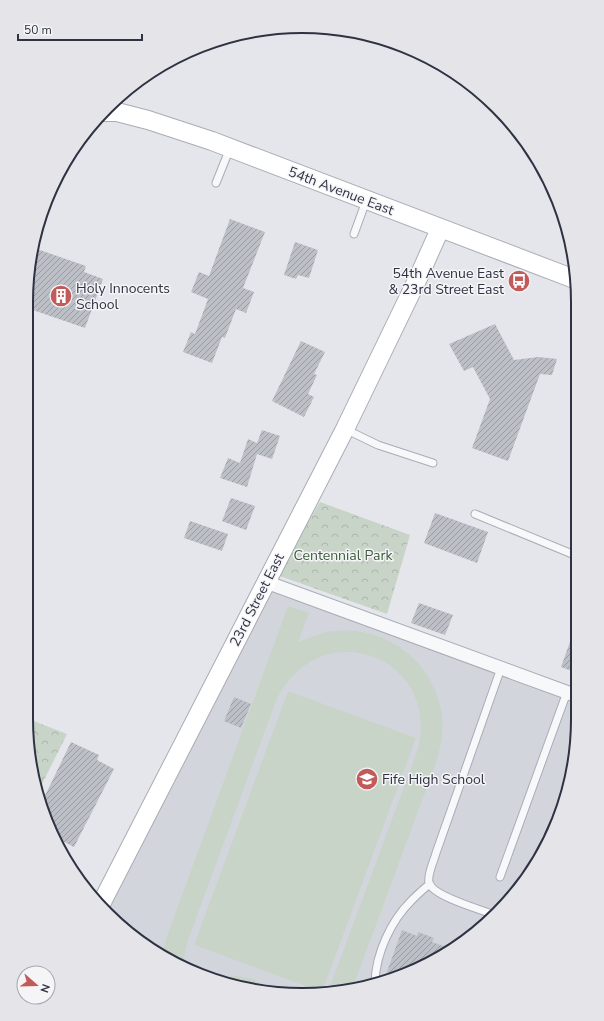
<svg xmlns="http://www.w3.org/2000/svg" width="604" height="1021" font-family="'Nunito Sans',sans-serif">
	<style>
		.built { fill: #d3d5dd }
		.grass { fill: #c8d4c7 }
		.park { fill: url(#park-crowns) }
		.building { fill: url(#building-hatch) }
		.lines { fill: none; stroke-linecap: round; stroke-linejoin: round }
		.lane-casing { stroke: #aaacb5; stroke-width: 9 }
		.street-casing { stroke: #aaacb5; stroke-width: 15 }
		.secondary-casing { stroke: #aaacb5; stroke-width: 20 }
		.lane { stroke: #f7f8fa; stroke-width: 7 }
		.street { stroke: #f7f8fa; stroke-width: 13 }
		.secondary { stroke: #fff; stroke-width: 18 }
		.labels { text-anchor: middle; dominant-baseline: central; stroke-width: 3; stroke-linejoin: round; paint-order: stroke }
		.street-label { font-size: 14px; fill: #2e3242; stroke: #f5f5f8 }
		.poi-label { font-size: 14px; fill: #2e3242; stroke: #f5f5f8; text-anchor: start }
		.park-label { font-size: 14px; fill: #3d5c3d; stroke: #f5f5f8 }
		.rim { fill: none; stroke: #2e3242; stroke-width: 2 }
	</style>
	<defs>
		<pattern id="park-crowns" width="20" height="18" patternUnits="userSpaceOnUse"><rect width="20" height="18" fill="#c8d4c7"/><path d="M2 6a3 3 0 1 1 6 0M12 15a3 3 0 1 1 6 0" fill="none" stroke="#acb6ac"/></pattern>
		<pattern id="building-hatch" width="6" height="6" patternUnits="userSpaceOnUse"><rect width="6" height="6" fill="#bdbfc7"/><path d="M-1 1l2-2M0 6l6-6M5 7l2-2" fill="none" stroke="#9a9ca3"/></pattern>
	</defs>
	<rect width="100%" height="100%" fill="#e5e6eb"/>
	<polygon class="built" points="266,582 577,696 577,737 563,808 532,872 470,938 407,974 320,994 230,986 148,948 101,904"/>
	<g class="grass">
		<path d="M 288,606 L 309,613 L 298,643 C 310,637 322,632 335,631 C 387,625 435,663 442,715 C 444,730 441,745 437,760 L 353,987 L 328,992 L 417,752 C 444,657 319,610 276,701 L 187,943 L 183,964 L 162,955 L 167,936 Z"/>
		<polygon points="288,691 416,738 322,992 194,945"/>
		<polygon points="237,976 254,979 271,990 228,985 227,977"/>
	</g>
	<g class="park">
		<polygon points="320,502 410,535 387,614 277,575"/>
		<polygon points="26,718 67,734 38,792 26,719"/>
	</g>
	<g class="building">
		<polygon points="230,219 265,232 243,288 254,292 246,313 236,309 225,338 222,337 212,363 183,352 191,332 195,334 208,299 191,292 199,272 209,276"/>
		<polygon points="295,242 318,250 309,278 298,275 296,279 284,275"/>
		<polygon points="34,248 86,266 84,272 103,279 85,328 27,308 27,284"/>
		<polygon points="495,324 514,360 538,357 557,359 552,375 540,374 508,461 472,448 490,399 473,367 464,371 449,344"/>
		<polygon points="301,341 325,352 314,374 317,375 308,394 314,397 304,417 272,401"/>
		<polygon points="262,430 280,436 272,459 257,454 247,487 220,478 228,458 240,463 248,439 257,443"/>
		<polygon points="231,498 255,506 246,530 222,521"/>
		<polygon points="435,513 488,532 477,563 424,543"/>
		<polygon points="190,521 228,534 222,551 184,538"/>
		<polygon points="419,603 453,615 445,635 411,623"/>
		<polygon points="576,625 577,626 577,673 561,667"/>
		<polygon points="234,697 251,704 241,728 224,721"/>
		<polygon points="71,742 99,755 97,760 114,769 74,847 57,838 40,806"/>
		<polygon points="402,930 417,936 418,932 434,938 432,942 452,949 407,974 384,980"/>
	</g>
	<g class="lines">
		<g class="lane-casing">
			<g id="lane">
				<polyline points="216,183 230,148"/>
				<polyline points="354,234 366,201"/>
				<polyline points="345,429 378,445 433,463"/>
				<polyline points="475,514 577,556"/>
				<polyline points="500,877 567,692"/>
				<path d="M 492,914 C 479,909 433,896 429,883 C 427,874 434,861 436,853 L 501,668"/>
				<path d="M 375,982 C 376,953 391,921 411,901 C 417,895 423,889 430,884"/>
			</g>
		</g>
		<g class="street-casing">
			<polyline id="street" points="266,582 577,696"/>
		</g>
		<g class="secondary-casing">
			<g id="secondary">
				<polyline points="103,112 117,112 148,120 212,141 577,280"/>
				<polyline points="101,904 345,429 419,276 440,229"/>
			</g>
		</g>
		<use href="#lane" class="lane"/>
		<use href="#street" class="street"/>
		<use href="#secondary" class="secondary"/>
	</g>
	<defs>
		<g id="bus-disc" transform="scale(1.15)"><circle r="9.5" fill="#c15b59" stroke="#f5f5f8"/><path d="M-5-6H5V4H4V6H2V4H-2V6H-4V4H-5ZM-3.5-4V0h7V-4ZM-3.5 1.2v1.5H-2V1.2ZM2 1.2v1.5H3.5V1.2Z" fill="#fff"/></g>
		<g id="building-disc" transform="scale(1.15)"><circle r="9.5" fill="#c15b59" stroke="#f5f5f8"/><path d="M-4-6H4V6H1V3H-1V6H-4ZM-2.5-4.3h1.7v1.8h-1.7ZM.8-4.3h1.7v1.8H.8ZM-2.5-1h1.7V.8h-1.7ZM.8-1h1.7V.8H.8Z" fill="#fff"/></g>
		<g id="school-disc" transform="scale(1.15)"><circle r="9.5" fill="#c15b59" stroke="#f5f5f8"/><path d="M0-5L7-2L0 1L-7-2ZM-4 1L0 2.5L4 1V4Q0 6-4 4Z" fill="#fff"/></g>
	</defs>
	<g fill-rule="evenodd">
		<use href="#bus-disc" x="519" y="281"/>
		<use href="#building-disc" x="61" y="296"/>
		<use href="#school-disc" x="367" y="779"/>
	</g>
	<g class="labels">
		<g class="street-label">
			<text transform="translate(341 191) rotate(21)">54th Avenue East</text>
			<text transform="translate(257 600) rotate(-63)">23rd Street East</text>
		</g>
		<g class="poi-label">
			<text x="504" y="273" text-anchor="end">54th Avenue East<tspan x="504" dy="16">&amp; 23rd Street East</tspan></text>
			<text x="76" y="288">Holy Innocents<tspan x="76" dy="16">School</tspan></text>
			<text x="382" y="779">Fife High School</text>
		</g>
		<g class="park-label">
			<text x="343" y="555">Centennial Park</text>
		</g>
	</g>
	<path d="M0 0H604V1021H0ZM302 33H302A269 269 0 0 1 571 302V719A269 269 0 0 1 302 988H302A269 269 0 0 1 33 719V302A269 269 0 0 1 302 33Z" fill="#e5e5e9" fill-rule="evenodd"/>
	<path class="rim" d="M302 33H302A269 269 0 0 1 571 302V719A269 269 0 0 1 302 988H302A269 269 0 0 1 33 719V302A269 269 0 0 1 302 33Z"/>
	<g transform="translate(36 985) rotate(110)"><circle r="19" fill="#f5f5f8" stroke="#a5a7af"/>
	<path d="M0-3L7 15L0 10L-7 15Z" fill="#c15b59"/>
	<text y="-6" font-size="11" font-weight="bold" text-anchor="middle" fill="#2e3242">N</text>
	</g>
	<path d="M18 34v6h124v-6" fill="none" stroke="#2e3242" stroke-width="2"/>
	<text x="24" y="34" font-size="12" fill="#2e3242" stroke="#f5f5f8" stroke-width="3" paint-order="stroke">50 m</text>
</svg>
